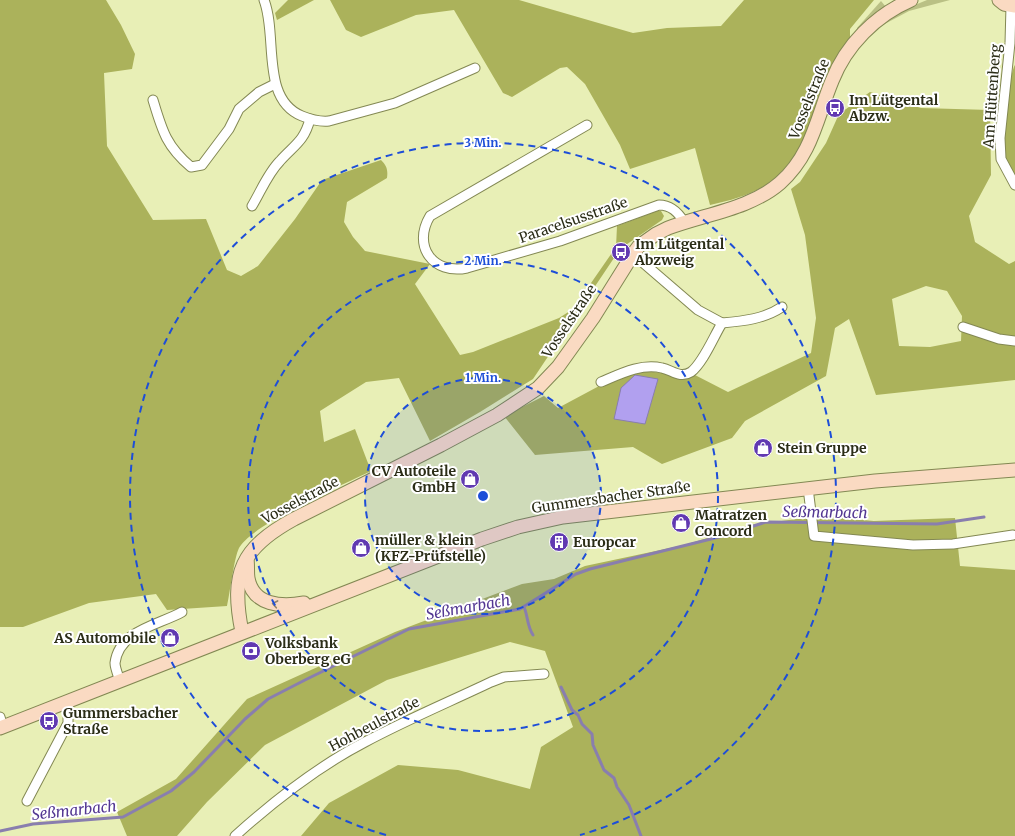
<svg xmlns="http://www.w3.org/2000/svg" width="1015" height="836" font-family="Merriweather,serif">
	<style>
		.green { fill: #bac085 }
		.forest { fill: #abb25b; fill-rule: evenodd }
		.water { fill: #b1a0ef; stroke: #897eae }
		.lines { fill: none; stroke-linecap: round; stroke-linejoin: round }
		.stream { stroke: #897eae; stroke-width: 3 }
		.street-casing { stroke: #838853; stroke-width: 11 }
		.secondary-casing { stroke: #838853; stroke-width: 15 }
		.street { stroke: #fff; stroke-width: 9 }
		.secondary { stroke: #fadac2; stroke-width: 13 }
		.oneway { stroke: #92846c }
		.ring { fill: none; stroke: #1d4ed8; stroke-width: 2; stroke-dasharray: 7 5 }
		.labels { text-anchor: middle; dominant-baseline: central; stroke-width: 4; stroke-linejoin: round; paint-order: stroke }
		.street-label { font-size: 14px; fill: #2b2d17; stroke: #fff }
		.poi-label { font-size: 14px; font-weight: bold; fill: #2b2d17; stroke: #fff; text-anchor: start }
		.water-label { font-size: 15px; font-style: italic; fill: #533792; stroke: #fff }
		.centre { fill: #1d4ed8; stroke: #fff; stroke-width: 2 }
		.ring-label { font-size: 12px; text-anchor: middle; font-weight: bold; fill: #1d4ed8; stroke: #fff; stroke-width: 4; stroke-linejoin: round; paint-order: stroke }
	</style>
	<rect width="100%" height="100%" fill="#e8efb6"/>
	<g class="green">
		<polygon points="927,0 950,0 909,11 879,27 910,7"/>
		<polygon points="881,1 886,7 858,30 857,28"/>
	</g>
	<g class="forest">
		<path d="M 0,0 L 106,0 L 121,25 L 135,54 L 132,69 L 104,73 L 107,146 L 153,220 L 206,219 L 227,270 L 241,276 L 258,266 L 295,219 L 322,180 L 381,160 C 387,166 388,170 387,178 L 347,202 L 344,222 L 353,237 L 365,251 L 430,264 L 415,284 L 460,355 L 473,352 L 559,318 L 573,309 L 616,247 L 617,226 L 657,211 L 661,211 L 664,216 L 662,220 L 620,249 L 533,379 L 480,412 L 430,441 L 399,378 L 366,382 L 320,411 L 324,442 L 355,429 L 371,471 C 343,485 252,524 239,548 C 234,558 230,593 227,606 L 167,610 L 156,594 L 89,603 L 23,627 L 0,627 Z"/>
		<polygon points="288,0 314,0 277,20 275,13"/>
		<path d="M 330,0 L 519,0 L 633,33 L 667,28 L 721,26 L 744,0 L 874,0 L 850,29 L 850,39 C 832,79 806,157 770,182 C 752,195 732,200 710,205 L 695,148 L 630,169 L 620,145 L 585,84 L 567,67 L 560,68 L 512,97 L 503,93 L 454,10 L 416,15 L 361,37 L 346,30 Z"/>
		<path d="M 1015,65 L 1015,179 C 1010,169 1004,159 1003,147 C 1002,138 1010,71 1015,65 Z"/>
		<path d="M 870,92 L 921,108 L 990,110 L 991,175 L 969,216 L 975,242 L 1009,264 L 1015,261 L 1015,380 L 876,395 L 849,319 L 835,328 L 826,376 L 745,421 L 732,438 L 662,464 L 633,447 L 535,455 L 504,416 L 544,396 L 558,408 L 601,385 L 636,370 L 662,373 L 675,377 L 693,374 L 728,392 L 811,353 L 816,318 L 805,235 L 791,189 L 800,182 L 826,143 L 839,114 ZM 926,286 L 947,291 L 962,316 L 961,341 L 930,347 L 899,346 L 892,299 Z"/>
		<polygon points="820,516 874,521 955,518 960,566 1015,570 1015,836 301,836 329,803 398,765 458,770 530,789 541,747 573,727 545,651 510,642 387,680 265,745 207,802 177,836 127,836 117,812 176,779 247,699 395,632 522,584 554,579 585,566 684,545 751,525"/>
	</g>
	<polygon class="water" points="635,375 658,379 645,424 614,419 621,388"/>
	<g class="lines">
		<g class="stream">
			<path d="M 524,607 C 528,616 527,626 533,635"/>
			<polyline points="561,687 572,710 578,715 582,724 592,734 593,745 604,770 614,778 617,787 629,805 641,836"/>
			<polyline points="0,831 33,824 123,817 171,791 194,772 245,719 268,699 305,680 409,629 520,609 576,574 590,569 719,537 766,522 937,524 984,517"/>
		</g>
		<g class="street-casing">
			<g id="street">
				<path d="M 264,0 C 278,36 260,99 302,116 C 312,120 319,122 329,121 L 395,103 L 475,68"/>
				<polyline points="1011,6 1010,43 1000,138 1001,159 1015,185"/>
				<path d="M 153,100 C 162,130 166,146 191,167 L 202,165 L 229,129 L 239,109 L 259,92 L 275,84"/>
				<path d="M 587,125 L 430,216 C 412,246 433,275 467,268 L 560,241 L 659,205 C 671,205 678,212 684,222"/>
				<path d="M 252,206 C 261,191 268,173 280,161 C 294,145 304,142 310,119"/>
				<path d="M 722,323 C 744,321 764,319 782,307"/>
				<polyline points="963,327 999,339 1015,341"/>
				<path d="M 601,382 C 620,374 641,363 662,368 C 672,370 680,379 691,372 C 703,363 714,336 722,323 L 698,310 L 633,254"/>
				<polyline points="808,488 814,536 913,545 953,544 1013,535"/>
				<path d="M 120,681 C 118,675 115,668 115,663 C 119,630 159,625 182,612"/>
				<polyline points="0,717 3,727"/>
				<polyline points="27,801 68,723 68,701"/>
				<path d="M 235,836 C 275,800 317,767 365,742 C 406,720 449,702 491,682 L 504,677 L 544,674"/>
			</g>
		</g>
		<g class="secondary-casing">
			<g id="secondary">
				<polyline points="999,0 1004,4 1015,6"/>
				<path d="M 247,559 C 248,565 247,572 248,578 C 253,606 282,607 304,603"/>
				<path d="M 242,632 C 230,573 241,548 294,519 L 441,445 L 497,415 L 538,388 L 558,367 L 593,318 L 633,254 L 639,246 L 656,234 L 668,228 C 705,214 750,209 780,183 C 812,155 817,117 832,81 C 846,45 876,15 911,0"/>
				<polyline points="0,728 482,539 518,527 563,517 875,481 1015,470"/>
			</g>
		</g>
		<use href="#street" class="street"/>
		<use href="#secondary" class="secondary"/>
	</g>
	<defs><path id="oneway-chevron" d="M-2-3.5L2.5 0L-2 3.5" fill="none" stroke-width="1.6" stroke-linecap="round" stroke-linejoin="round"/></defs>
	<use class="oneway" href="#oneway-chevron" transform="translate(275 604) rotate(-169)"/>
	<circle cx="483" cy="496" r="118" fill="#1d4ed8" fill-opacity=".12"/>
	<g class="ring">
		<circle cx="483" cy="496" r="118"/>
		<circle cx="483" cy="496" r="235"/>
		<path d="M386 835A353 353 0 1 1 580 835"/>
	</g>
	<defs>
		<g id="bus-disc" transform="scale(1)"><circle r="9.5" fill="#6139b1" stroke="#fff"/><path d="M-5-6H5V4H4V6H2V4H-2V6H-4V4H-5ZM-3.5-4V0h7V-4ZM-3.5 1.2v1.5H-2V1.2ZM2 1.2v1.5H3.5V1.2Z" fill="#fff"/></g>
		<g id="shop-disc" transform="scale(1)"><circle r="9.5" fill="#6139b1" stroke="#fff"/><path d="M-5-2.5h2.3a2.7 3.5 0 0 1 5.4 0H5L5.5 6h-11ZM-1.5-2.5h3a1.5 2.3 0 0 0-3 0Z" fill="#fff"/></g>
		<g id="building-disc" transform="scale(1)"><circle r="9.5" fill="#6139b1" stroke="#fff"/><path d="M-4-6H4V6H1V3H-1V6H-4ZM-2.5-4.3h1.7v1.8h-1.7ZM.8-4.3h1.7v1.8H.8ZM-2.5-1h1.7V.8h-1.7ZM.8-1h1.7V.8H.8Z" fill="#fff"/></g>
		<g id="bank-disc" transform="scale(1)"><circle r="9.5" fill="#6139b1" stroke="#fff"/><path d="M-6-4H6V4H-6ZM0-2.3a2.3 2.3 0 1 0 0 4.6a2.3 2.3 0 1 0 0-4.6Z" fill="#fff"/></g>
	</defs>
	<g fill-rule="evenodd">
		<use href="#bus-disc" x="835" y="108"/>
		<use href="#bus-disc" x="621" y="252"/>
		<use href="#shop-disc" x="763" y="448"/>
		<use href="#shop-disc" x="470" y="479"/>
		<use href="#shop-disc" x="681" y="523"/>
		<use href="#building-disc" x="559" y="542"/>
		<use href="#shop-disc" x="361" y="548"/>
		<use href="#shop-disc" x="170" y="638"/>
		<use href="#bank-disc" x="251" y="651"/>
		<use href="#bus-disc" x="49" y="721"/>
	</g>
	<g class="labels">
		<g class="street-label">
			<text transform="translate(992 96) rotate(-86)">Am Hüttenberg</text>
			<text transform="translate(809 99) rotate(-68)">Vosselstraße</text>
			<text transform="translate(573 220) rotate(-19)">Paracelsusstraße</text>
			<text transform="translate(569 321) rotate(-56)">Vosselstraße</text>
			<text transform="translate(611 497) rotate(-8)">Gummersbacher Straße</text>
			<text transform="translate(300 500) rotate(-28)">Vosselstraße</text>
			<text transform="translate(374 724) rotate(-28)">Hohbeulstraße</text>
		</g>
		<g class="poi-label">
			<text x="849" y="100">Im Lütgental<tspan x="849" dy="16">Abzw.</tspan></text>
			<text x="635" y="244">Im Lütgental<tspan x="635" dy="16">Abzweig</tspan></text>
			<text x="777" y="448">Stein Gruppe</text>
			<text x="456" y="471" text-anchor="end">CV Autoteile<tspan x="456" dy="16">GmbH</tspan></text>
			<text x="695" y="515">Matratzen<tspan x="695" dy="16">Concord</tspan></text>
			<text x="375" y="540">müller &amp; klein<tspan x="375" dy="16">(KFZ-Prüfstelle)</tspan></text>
			<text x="573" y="542">Europcar</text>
			<text x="156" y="638" text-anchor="end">AS Automobile</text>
			<text x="265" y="643">Volksbank<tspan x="265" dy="16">Oberberg eG</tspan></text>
			<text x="63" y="713">Gummersbacher<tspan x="63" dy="16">Straße</tspan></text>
		</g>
		<g class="water-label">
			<text transform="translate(825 512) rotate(1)">Seßmarbach</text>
			<text transform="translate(468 607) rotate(-10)">Seßmarbach</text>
			<text transform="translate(74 810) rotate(-6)">Seßmarbach</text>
		</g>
	</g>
	<circle cx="483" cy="496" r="6" class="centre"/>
	<g class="ring-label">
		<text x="483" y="147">3 Min.</text>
		<text x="483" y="265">2 Min.</text>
		<text x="483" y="382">1 Min.</text>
	</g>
</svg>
